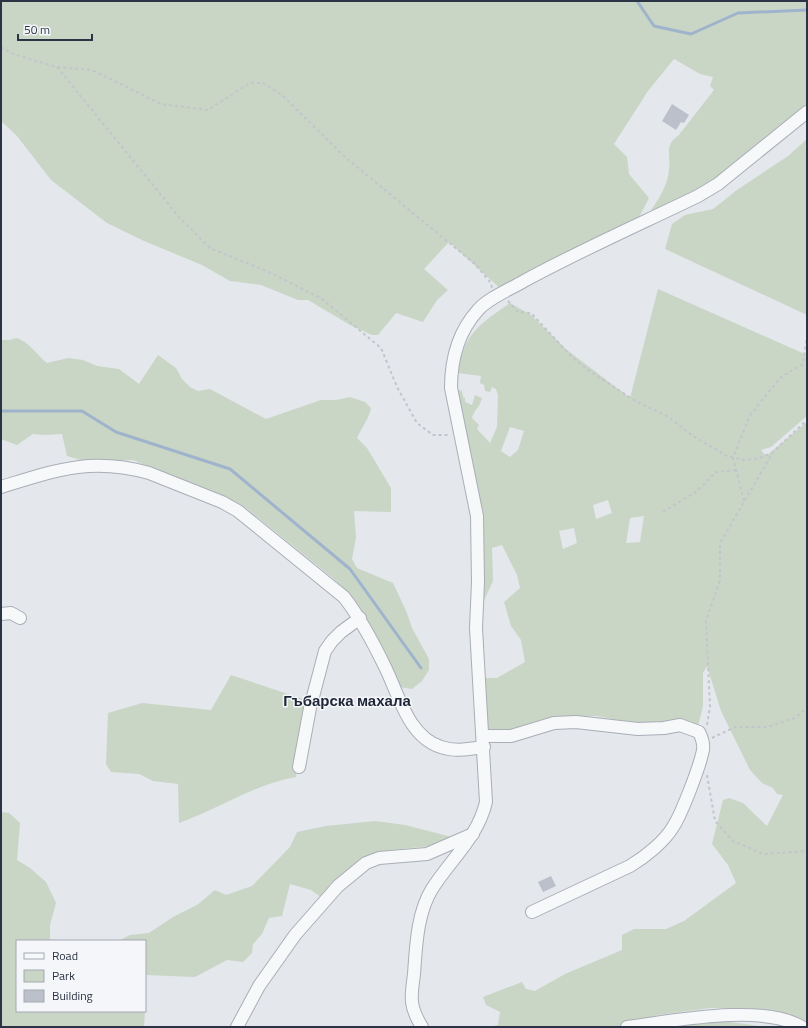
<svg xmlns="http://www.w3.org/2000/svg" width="808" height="1028" font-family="'Titillium Web',sans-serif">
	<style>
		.green { fill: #c9d6c5; fill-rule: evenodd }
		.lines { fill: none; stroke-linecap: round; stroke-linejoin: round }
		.stream { stroke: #9fb4cc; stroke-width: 3 }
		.building { fill: #bbc0ca }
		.minor-casing { stroke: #a9aeb7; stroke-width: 14 }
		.path { stroke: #c2c5cb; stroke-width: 2; stroke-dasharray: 3 3; stroke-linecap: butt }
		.minor { stroke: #f7f8fa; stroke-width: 12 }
		.labels { text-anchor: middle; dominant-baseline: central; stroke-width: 3; stroke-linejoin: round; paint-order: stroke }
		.neighbourhood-label { font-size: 15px; font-weight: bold; fill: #1d2536; stroke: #f4f6f9 }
	</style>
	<rect width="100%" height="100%" fill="#e4e7ec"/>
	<g class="green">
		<path d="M 1,1 L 807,1 L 807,109 L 744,162 L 641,224 C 652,209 668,189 669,169 C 671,155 664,145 678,136 L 714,90 L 710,86 L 713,77 L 700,74 L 674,59 L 648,91 L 614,144 L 627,157 L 629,174 L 649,198 L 634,227 L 503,291 L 449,242 L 424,269 L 448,290 L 437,300 L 423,322 L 396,313 L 378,335 L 372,335 L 350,325 L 308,300 L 298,300 L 261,285 L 230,281 L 202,265 L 144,241 L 107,223 L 51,180 L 17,136 L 1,121 Z"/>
		<polygon points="807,139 807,315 665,249 672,224 685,215 713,209 737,190 788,156"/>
		<path d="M 658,289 L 807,355 L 807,416 L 771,447 L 761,450 L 766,456 L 807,422 L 807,1026 L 777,1013 L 747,1008 L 710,1008 L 658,1015 L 619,1027 L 487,1027 L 498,1025 L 500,1012 L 486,1005 L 483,997 L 522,982 L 526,989 L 535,991 L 565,974 L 622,950 L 622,935 L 634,929 L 666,929 L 684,921 L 736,883 L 728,865 L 712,844 L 723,800 L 729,798 L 743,803 L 767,826 L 783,795 L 777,794 L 773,788 L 762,783 L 750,770 L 721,711 L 707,666 L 703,673 L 703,706 L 698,726 L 624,721 L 596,716 L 580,716 L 543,719 L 487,737 L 485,678 L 497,678 L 525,662 L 521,640 L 511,626 L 504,602 L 520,588 L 517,575 L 502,545 L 492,548 L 493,581 L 482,605 L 480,554 L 483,522 L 478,491 L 464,435 L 456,389 L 462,391 L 463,397 L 465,398 L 465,402 L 472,405 L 475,395 L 482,398 C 480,407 474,410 472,418 L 479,425 L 477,429 L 490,443 L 497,427 L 498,395 L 496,389 L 492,387 L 490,392 L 485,391 L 484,385 L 480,383 L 481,376 L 458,373 C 462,335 481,323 510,303 L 531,315 L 567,350 L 630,398 ZM 510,427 L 524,431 L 518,450 L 510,457 L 501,451 ZM 608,500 L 612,513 L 596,519 L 593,505 ZM 644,516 L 640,542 L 626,543 L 630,518 ZM 574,528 L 577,543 L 563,549 L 559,531 Z"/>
		<path d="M 17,338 C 30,343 36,354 47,363 L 68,358 L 83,360 L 97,366 L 119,369 L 139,384 L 158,355 L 176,368 L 182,379 L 190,387 L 198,391 L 210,389 L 266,419 L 321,400 L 336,400 L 350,397 L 365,402 L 371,408 C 370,416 361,429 357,438 L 367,448 L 391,488 L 391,512 L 354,511 L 356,537 L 352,559 L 357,568 L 393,583 L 407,613 L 412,628 L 429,659 L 429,670 L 422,681 L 412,689 L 399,687 L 346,591 L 334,579 L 246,508 L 233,501 L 133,460 L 87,462 L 67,456 L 62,434 L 44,435 L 33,434 L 17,445 L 1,439 L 1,340 L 9,340 Z"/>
		<path d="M 231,675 L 306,700 L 299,735 L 296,777 C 255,784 218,809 179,823 L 178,784 L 153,781 L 139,774 L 111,772 L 106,764 L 108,713 L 142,703 L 211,710 Z"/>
		<polygon points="1,812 9,813 20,823 17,860 30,868 46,882 56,903 50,925 50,941 17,941 17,1011 145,1011 144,1027 1,1027"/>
		<polygon points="375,821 405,825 456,838 441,845 391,850 368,861 330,884 322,898 311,890 290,884 282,916 269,918 262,934 253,944 252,953 243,962 227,960 195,977 145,975 145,941 118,941 130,935 149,933 173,917 197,905 215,890 226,895 252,886 290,847 297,832 326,826"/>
		<polygon points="722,1021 767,1027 672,1027 680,1025"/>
	</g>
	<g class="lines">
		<g class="stream">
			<polyline points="637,1 654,26 691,34 738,13 807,10"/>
			<polyline points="1,411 82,411 116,432 230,469 350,569 421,668"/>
		</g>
	</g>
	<g class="building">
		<polygon points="672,104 689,115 684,123 681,122 676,130 662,121"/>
		<polygon points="551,876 556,886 543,892 538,882"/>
	</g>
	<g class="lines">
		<g class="minor-casing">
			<g id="minor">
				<path d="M 1,487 C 56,470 91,457 149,473 L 222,502 L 238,511 L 344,597 C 361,619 374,644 386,669 C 399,696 409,737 441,747 C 455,752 469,749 484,747"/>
				<polyline points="1,614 11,613 20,618"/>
				<path d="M 484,736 L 511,736 L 554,723 L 576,722 L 638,729 L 664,728 L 680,725 L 699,732 C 702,738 704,743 703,750 C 700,766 682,813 673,827 C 664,842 645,857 630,866 L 532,912"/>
				<polyline points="299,767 310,708 325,651 332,641 341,632 360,618"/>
				<polyline points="237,1027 259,986 295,935 338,886 366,863 379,858 427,854 473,834"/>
				<path d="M 422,1027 C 417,1019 413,1011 412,1002 C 411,993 413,983 414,974 C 416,947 417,913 432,889 C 451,859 478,837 486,802 L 476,628 L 478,582 L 477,516 L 451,388 C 451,359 458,332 478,310 C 488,298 511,289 524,281 C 581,250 640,224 698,196 L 718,184 L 807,112"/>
				<path d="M 627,1027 C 673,1021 761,1003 802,1027"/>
			</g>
		</g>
		<g class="path">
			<polyline points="1,47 13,54 57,67 92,70 161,104 208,110 250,83 263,83 282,95 345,157 475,264 491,283 492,288"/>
			<polyline points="57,67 179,217 210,248 271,273 322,299 381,348 397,387 417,423 433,435 450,435"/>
			<polyline points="508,301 518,312 531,313 572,357 584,367 635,401 667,416 693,436 727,456 744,460 760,458 771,453"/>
			<polyline points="744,501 733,458 750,415 781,377 803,364 807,336"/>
			<polyline points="663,512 697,491 716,472 736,470"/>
			<polyline points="707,725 710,707 706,621 720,580 720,543 773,452 807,420"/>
			<polyline points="712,738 735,727 767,727 795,718 807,708"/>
			<polyline points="707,775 715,821 733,841 763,854 807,851"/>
		</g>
		<use href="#minor" class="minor"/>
	</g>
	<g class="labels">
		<g class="neighbourhood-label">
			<text x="347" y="700">Гъбарска махала</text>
		</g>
	</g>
	<rect width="808" height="1028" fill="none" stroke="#2b3445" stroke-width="4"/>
	<rect x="16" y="940" width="130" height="72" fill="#f4f6f9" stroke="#a4a8b1"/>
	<rect x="24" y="953" width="20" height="6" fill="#f7f8fa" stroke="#a4a8b1"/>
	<text x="52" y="960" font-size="12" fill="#2b3445">Road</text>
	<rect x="24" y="970" width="20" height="12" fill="#c9d6c5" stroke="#a4a8b1"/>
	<text x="52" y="980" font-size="12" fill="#2b3445">Park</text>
	<rect x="24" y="990" width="20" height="12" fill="#bbc0ca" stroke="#a4a8b1"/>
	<text x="52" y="1000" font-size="12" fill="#2b3445">Building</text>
	<path d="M18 34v6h74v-6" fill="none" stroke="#2b3445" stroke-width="2"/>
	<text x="24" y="34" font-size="12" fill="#2b3445" stroke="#f4f6f9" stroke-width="3" paint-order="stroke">50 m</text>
</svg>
